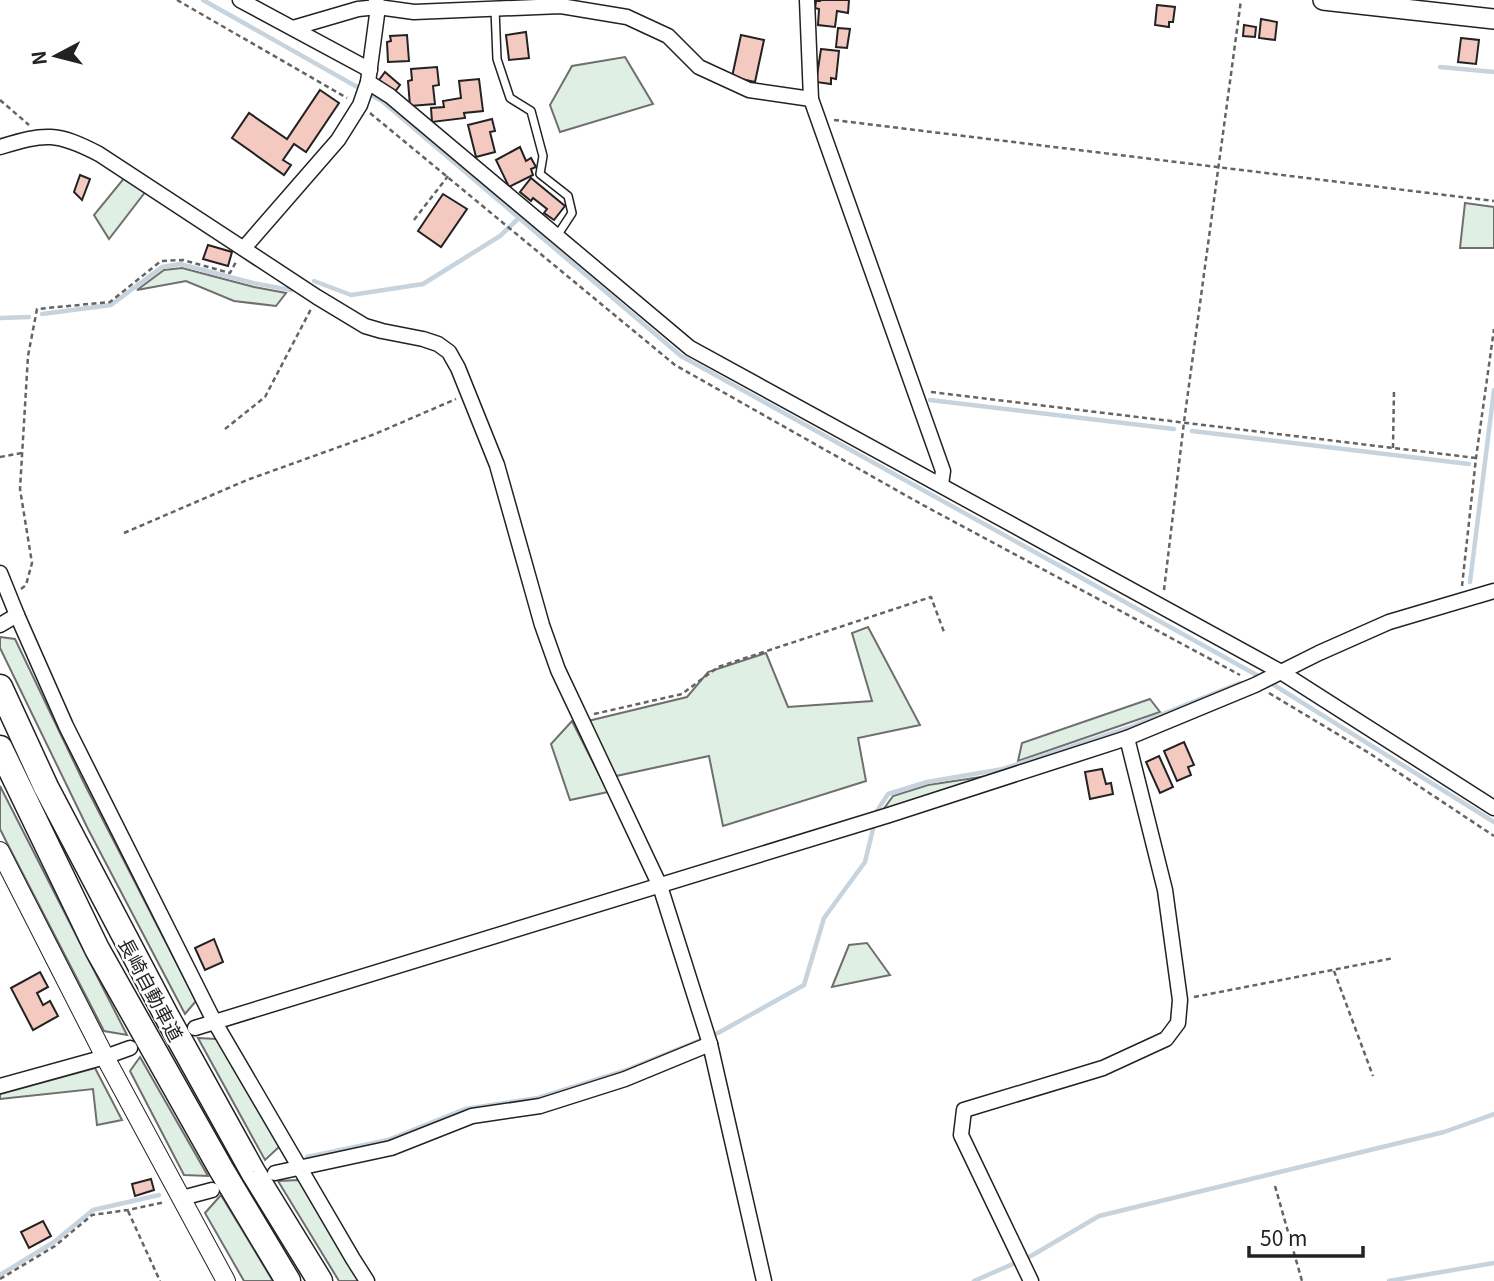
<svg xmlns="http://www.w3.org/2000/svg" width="1494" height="1281" font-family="Georgia,'Noto Sans JP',serif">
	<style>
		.green { fill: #e0efe3; stroke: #6f6f6f; stroke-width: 2 }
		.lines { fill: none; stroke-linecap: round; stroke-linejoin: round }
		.stream { stroke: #c7d3dd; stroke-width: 4.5 }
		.building { fill: #f3c9c0; stroke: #222; stroke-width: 2 }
		.service-casing { stroke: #222; stroke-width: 10 }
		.minor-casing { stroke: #222; stroke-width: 17 }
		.tertiary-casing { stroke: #222; stroke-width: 20 }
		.secondary-casing { stroke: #222; stroke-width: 22 }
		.motorway-casing { stroke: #222; stroke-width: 27 }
		.path { stroke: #646464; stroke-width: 2.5; stroke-dasharray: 5 3.5; stroke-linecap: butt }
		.service { stroke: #fff; stroke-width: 7 }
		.minor { stroke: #fff; stroke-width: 14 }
		.tertiary { stroke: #fff; stroke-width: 18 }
		.secondary { stroke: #fff; stroke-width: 19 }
		.motorway { stroke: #fff; stroke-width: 24 }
		.labels { text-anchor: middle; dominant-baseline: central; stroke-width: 5; stroke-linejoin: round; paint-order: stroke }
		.street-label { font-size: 19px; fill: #222; stroke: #fff }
	</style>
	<rect width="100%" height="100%" fill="#fff"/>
	<g class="green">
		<polygon points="625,57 653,104 560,132 550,105 572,66"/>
		<polygon points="125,177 146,191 109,239 94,215"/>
		<polygon points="1465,203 1494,207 1494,248 1460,248"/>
		<polygon points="182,268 254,287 286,293 276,306 234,301 186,281 137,290 164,270"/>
		<polygon points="868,627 920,725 858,738 866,781 723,826 709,756 616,776 588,721 687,697 708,672 766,653 788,707 872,701 852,633"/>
		<polygon points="0,637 15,639 84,783 196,1001 185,1014 88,829 0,648"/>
		<polygon points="1150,699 1160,712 1018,761 1022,743"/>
		<polygon points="572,721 608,792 570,800 551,744"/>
		<polygon points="994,775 883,810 893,796 928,785"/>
		<polygon points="0,786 127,1035 104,1031 6,841 0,829"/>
		<polygon points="867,943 890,975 832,987 849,945"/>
		<polygon points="198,1038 217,1039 280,1146 265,1160"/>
		<polygon points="140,1057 208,1176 184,1175 130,1071"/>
		<polygon points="95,1068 122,1120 97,1125 93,1089 0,1099 0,1094"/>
		<polygon points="299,1180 360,1281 339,1281 278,1181"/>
		<polygon points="221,1195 273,1281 244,1281 205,1213"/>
	</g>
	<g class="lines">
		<g class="stream">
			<polyline points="203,0 382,101 681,356 1262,678"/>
			<polyline points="1440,67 1494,72"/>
			<polyline points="314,281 351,295 423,284 500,236 519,218"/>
			<polyline points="42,314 111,305 162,267 180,264 253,283 291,290"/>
			<polyline points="0,318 29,317"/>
			<polyline points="930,400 1174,429"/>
			<polyline points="1192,431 1469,464"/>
			<polyline points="1470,582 1494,390"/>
			<polyline points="1480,602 1494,598"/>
			<polyline points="1269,682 1494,822"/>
			<polyline points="877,811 888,794 927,782 1003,769 1128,728 1240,683"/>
			<polyline points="307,1157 388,1140 465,1109 538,1098 624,1071 718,1033 804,985 824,918 865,862 874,825"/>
			<polyline points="0,1275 54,1242 93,1210 159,1195"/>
			<polyline points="974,1281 1031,1256 1099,1216 1444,1132 1494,1114"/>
			<polyline points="1389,1281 1494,1263"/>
		</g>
	</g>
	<g class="building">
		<polygon points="821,0 849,0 848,13 837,11 835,27 818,25 819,9 815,8 816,1 820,1"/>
		<polygon points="1157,5 1175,7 1173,22 1169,22 1169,27 1155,25"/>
		<polygon points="1261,19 1277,22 1275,40 1259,38"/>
		<polygon points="1244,25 1256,27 1255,37 1243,36"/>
		<polygon points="838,28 850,29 847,48 836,47"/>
		<polygon points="526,32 529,58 509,60 506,35"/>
		<polygon points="407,35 409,61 388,62 387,42 391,41 390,36"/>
		<polygon points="741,35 764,40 755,82 732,77"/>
		<polygon points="1461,38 1479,40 1476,64 1458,62"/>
		<polygon points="821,49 839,51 836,79 831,78 831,84 816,82"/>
		<polygon points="437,67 439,85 433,86 435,104 410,106 408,81 412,80 411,69"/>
		<polygon points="385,72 400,85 394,93 379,80"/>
		<polygon points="479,79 483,111 464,113 465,118 432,122 431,108 444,107 443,101 461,98 459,81"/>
		<polygon points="320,90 339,103 306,152 294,144 283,160 291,165 284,175 232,138 249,113 287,139"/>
		<polygon points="492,119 495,131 490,132 495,152 476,157 468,125"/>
		<polygon points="520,147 526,161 531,158 536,167 531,169 533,175 509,187 496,160"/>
		<polygon points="80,175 90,179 82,200 74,192"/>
		<polygon points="531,178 565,206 554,220 544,213 547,209 533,198 531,201 520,192"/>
		<polygon points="443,194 467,209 441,247 418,231"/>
		<polygon points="208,245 232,252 228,266 203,259"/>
		<polygon points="1184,742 1194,765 1188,767 1191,775 1177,781 1164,751"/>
		<polygon points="1159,756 1173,787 1160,793 1146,762"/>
		<polygon points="1102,769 1106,784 1111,783 1113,794 1090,799 1085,772"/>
		<polygon points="214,939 223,962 205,970 195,948"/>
		<polygon points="40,972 48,987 37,993 43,1005 50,1001 58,1016 33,1030 11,988"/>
		<polygon points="151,1179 154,1190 135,1196 132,1184"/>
		<polygon points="43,1221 51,1236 29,1248 21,1232"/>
	</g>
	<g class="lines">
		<g class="service-casing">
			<polyline id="service" points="495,9 497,59 510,98 531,111 543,156 540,174 568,196 572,213 557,236"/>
		</g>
		<g class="minor-casing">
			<g id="minor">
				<polyline points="240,0 370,70"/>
				<polyline points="807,0 811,99 943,471 941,484"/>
				<polyline points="293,28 358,9 378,7 414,12 561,6 627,17 668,36 699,67 749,90 811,99"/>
				<polyline points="368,82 390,96 690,348 1281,672 1494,808"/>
				<path d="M 0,147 C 45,133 57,132 99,154 L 317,297 L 365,326 L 382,331 L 423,339 L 438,344 L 449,352 L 458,368 L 497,465 L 542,625 L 558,670 L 660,886 L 710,1044 L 764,1281"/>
				<polyline points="244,248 338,140 360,105 368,82 378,7 376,0"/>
				<polyline points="0,573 17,615 66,726 214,1021 353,1259 367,1281"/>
				<polyline points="0,625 17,615"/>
				<polyline points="195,1028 889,815 1127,738 1255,685 1319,653 1389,622 1494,591"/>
				<polyline points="0,1086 105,1057 130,1048"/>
				<polyline points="275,1173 391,1148 472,1116 540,1106 625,1079 710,1044"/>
				<polyline points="182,1198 212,1190"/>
				<polyline points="1031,1281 961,1135 964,1110 1103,1068 1166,1039 1178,1023 1180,1000 1165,890 1127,738"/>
			</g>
		</g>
		<g class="tertiary-casing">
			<polyline id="tertiary" points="0,851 105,1057 226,1281"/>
		</g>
		<g class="secondary-casing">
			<polyline id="secondary" points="1323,0 1494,19"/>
		</g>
		<g class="motorway-casing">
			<g id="motorway">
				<polyline points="0,687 46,787 166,1015 253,1172 320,1281"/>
				<polyline points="0,748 97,949 221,1169 288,1281"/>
			</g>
		</g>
		<g class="path">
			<polyline points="177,0 347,98"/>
			<polyline points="0,100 29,125"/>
			<polyline points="370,113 675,365 921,504 1240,675"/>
			<polyline points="834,120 1494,201"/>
			<polyline points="414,220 448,176"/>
			<polyline points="931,392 1476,458"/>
			<polyline points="225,429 265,397 311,309"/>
			<polyline points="1393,448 1394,390"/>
			<polyline points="0,457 22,453"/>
			<polyline points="124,533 247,480 375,434 456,399"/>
			<polyline points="1462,586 1476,458 1494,329"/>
			<polyline points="21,589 26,585 32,563 20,489 28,356 37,309 110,302 161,261 183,260 230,273 237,260"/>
			<polyline points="1164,590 1184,422 1241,0"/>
			<polyline points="1269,693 1369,753 1494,836"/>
			<polyline points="594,714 682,694 718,667 931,597 944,632"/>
			<polyline points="1334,971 1373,1076"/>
			<polyline points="1194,997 1394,958"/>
			<polyline points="1275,1186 1302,1281"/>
			<polyline points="128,1211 160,1281"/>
			<polyline points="0,1279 55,1246 92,1215 128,1210 165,1202"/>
		</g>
		<use href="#service" class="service"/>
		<use href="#minor" class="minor"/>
		<use href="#tertiary" class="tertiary"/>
		<use href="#secondary" class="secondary"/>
		<use href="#motorway" class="motorway"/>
	</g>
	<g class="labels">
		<g class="street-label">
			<text transform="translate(152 989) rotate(62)">長崎自動車道</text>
		</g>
	</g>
	<g transform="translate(56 56) rotate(263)" stroke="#ffffff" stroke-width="5" paint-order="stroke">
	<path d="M0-5L12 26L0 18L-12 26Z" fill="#222222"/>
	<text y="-10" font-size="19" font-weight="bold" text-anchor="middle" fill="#222222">N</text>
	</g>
	<path d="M1249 1246v10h114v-10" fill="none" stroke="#222222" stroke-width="3.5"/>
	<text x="1260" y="1246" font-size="21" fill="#222222" stroke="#ffffff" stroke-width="5" paint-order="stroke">50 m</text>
</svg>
